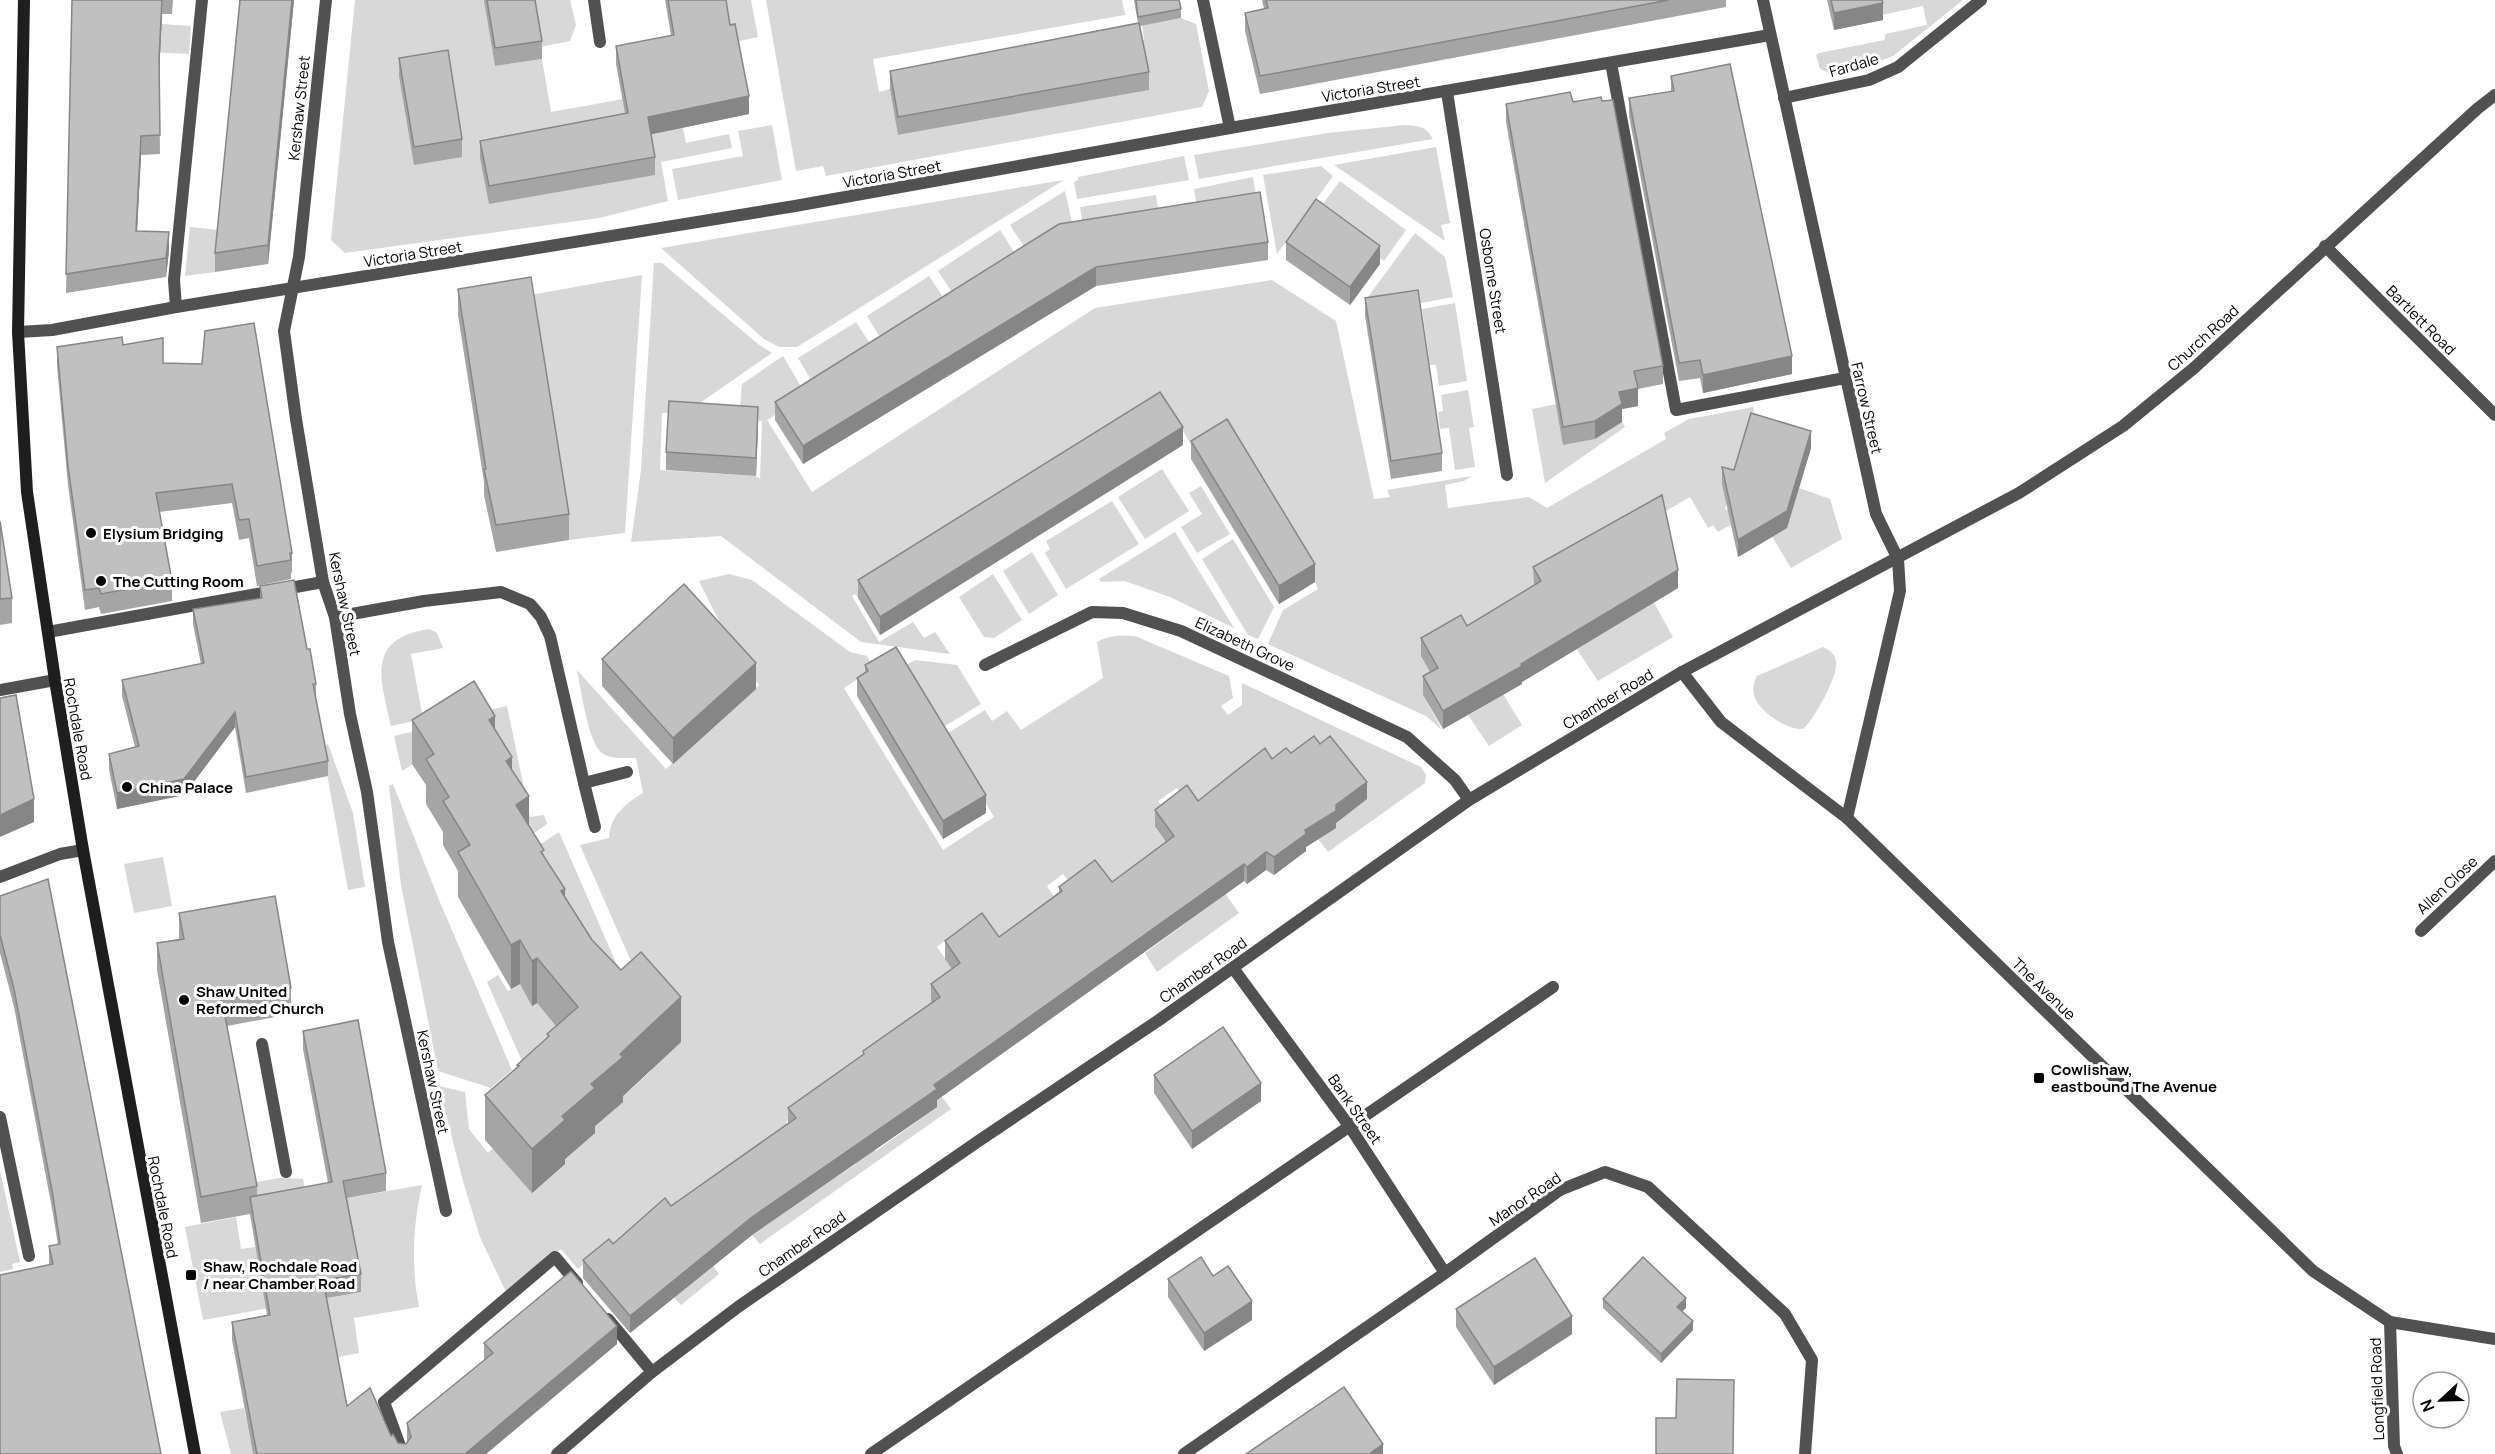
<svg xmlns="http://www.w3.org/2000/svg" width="2495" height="1454" font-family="Manrope,sans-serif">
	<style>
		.green { fill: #d8d8d8; fill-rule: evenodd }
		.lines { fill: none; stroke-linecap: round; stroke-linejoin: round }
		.lane { stroke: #515151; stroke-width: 12 }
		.street { stroke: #515151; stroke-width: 12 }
		.secondary { stroke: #1e1e1e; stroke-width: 12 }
		.wall { fill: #a5a5a5 }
		.shaded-wall { fill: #868686 }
		.building { fill: #c0c0c0; stroke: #868686; stroke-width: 1.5 }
		.poi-dot { fill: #000; stroke: #fff; stroke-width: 2 }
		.labels { text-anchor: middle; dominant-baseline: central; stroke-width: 6; stroke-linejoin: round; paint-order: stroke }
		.street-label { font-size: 15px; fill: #000; stroke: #fff }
		.poi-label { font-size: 15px; font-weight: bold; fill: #000; stroke: #fff; text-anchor: start }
	</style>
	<rect width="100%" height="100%" fill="#fff"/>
	<g class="green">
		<polygon points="355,0 485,0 495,66 542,59 551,112 640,96 647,131 682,124 686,143 729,134 732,148 661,162 668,201 599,218 345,253 331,240"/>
		<polygon points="532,0 570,0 576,25 570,41 540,47"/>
		<polygon points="722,0 751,0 758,37 730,43"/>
		<polygon points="766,0 1122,0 1125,15 873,59 879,92 890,89 899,135 1148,90 1139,41 1144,40 1142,25 1181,18 1196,24 1209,91 1202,107 826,176 823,166 796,171"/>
		<polygon points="1870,0 1963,0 1893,56 1872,64 1845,69 1827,72 1820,69 1816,55 1819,53 1885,40 1885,34 1927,25 1923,6 1873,17"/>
		<polygon points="148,23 191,26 189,54 133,51"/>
		<polygon points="772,125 782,180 678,200 672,169 743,156 738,131"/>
		<path d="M 1405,125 C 1419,126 1426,126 1433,139 L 1199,179 L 1194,155 L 1328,133 Z"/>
		<polygon points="1436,147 1450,223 1441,225 1445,241 1334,165"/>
		<polygon points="1184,156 1189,180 1077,199 1074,182 1078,180 1078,177"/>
		<polygon points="1321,166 1333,176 1277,254 1263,175"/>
		<polygon points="1253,177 1258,207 1199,217 1194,189"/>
		<polygon points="1064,180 797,347 779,347 764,339 661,248"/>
		<polygon points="1340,181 1406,230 1384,261 1317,212"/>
		<polygon points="1065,191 1074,231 1028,253 1010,225"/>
		<polygon points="1156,195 1160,220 1084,233 1080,207"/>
		<polygon points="190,227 218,230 215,272 185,276"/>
		<polygon points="1000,230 1018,258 955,297 938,271"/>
		<path d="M 1415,233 L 1445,257 L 1453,297 C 1426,301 1391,314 1368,297 Z"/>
		<polygon points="654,263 662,263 758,344 772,353 687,412 662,413 660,470 756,476 760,479 762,421 739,419 742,384 783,356 806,395 767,420 812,492 1095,308 1272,280 1336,321 1374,499 1390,497 1387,490 1472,476 1464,481 1445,485 1448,508 1529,497 1547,508 1666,439 1664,433 1689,419 1754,407 1751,429 1725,509 1787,528 1799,488 1830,499 1842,539 1791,568 1768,530 1741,519 1718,532 1713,525 1708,528 1690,497 1638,527 1654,603 1673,637 1598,681 1533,584 1550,614 1481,658 1522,725 1489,746 1468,715 1498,697 1438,686 1423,695 1442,730 1426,716 1268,644 1283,610 1318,589 1315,582 1193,448 1163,397 858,598 855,594 852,596 879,642 913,622 924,638 935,632 950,654 861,642 721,536 631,542 641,470"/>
		<polygon points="642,275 625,533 569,540 530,295"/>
		<polygon points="929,276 947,303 884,344 867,316"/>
		<polygon points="1455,303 1467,381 1439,386 1436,365 1430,365 1422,309"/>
		<polygon points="856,322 875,351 816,388 798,358"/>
		<polygon points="1468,390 1474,427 1469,428 1475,467 1455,470 1449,428 1440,429 1438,412 1443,411 1441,395"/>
		<polygon points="1557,404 1595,439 1622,422 1625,427 1545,483 1532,409"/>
		<polygon points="1162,469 1189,511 1145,539 1118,497"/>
		<polygon points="1201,486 1230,534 1197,553 1181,527 1202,514 1189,493"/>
		<polygon points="1112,501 1139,544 1066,589 1045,553 1050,549 1046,541"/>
		<polygon points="1175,532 1234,628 1170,597 1125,581 1101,582 1099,579"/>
		<polygon points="1233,539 1274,607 1258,639 1248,635 1202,559"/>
		<polygon points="1032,552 1058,595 1029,614 1003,571"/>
		<path d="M 729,574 L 752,580 L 850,652 L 867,656 L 871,663 L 870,671 L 844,688 L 943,850 L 994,817 L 945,735 L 985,710 L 992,721 L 1007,711 L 1021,730 L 1103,678 L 1097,642 C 1110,635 1121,635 1135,636 L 1229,676 L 1233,698 L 1221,706 L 1228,715 L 1242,705 L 1242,683 L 1421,767 L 1426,775 L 1425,783 L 1328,852 L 1315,835 L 1321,837 L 1336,828 L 1336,823 L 1367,799 L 1200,820 L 1177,788 L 1158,801 L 1169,816 L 1155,828 L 1169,846 L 1189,843 L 1239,913 L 1157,972 L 1145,953 L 1213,903 L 1176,852 L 1112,900 L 1076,892 L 1063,874 L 1047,886 L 1070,921 L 1006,949 L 956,932 L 937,947 L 964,985 L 946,1023 L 928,1078 L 951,1109 L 760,1244 L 752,1235 L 782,1214 L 702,1251 L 719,1274 L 681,1305 L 673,1296 L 665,1231 L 602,1249 L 578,1269 L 561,1249 L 506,1292 L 480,1237 L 463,1181 L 439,1086 L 465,1092 L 469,1129 L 488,1153 L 492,1149 L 562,1161 L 594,1133 L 591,1129 L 622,1102 L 620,1099 L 651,1071 L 634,968 L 580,845 L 609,838 C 610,816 625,804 643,793 L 636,758 C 626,758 612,759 603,754 C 588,744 581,689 577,670 L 666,769 L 759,685 L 730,643 L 699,581 ZM 834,1093 L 937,1107 L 876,1151 ZM 808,1106 L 823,1117 L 856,1164 L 801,1200 L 796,1135 L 786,1122 Z"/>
		<polygon points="993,574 1022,620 994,638 984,637 959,597"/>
		<path d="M 429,629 L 437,633 L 443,648 L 411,654 L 423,719 L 391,726 C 381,679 365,639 429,629 Z"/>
		<path d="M 1823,647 C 1831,651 1837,655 1836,665 C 1836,679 1814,720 1803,729 C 1786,730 1758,711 1754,695 C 1752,688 1754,682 1757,676 Z"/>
		<polygon points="915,660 957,665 981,704 942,728 903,667"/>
		<polygon points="507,706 530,817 544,815 547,824 527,838 474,726 402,771 394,736 464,720 466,715"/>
		<polygon points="328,744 353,813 365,887 348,890 322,746"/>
		<polygon points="393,784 439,900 512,1070 491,1088 438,1071 401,885 389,786"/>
		<polygon points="559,832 617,965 522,1061 487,982 498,975 508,991 520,984 521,857"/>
		<polygon points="163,857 172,906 134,913 124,864"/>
		<polygon points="0,1170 20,1262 12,1264 13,1269 0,1272"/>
		<path d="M 280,1178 L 303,1179 L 308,1205 L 422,1185 C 413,1224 411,1267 419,1307 L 354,1318 L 359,1353 L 333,1358 L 257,1213 L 251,1183 Z"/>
		<polygon points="236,1217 241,1249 274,1244 286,1305 203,1320 185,1227"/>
		<polygon points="244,1408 253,1454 231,1454 220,1412"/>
	</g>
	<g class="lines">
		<g class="lane">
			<polyline points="1203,0 1230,128"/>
			<polyline points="1611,63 1676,410 1845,378"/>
			<polyline points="176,307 174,280 202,0"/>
			<polyline points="335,617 424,601 501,592 530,604 541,617 550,636 584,783 627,772"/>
			<polyline points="48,632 323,582"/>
			<polyline points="584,783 595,827"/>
			<polyline points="262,1044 286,1172"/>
			<polyline points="0,1117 29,1256"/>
			<polyline points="608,1319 652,1372"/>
			<polyline points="403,1454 384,1402 555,1257 577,1283"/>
			<polyline points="871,1454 1553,987"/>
		</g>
		<g class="street">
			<polyline points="326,0 299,257 284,331 296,419 323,582 335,617 350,714 367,792 388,942 446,1211"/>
			<polyline points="594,0 600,42"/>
			<polyline points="1763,0 1876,514 1898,559 1900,591 1847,818"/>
			<polyline points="1447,92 1507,475"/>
			<polyline points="1784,98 1869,80 1898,67 1981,0"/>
			<polyline points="2325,246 2495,415"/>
			<polyline points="18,332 52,330 176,307 795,206 1230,128 1770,35"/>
			<polyline points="985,665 1092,612 1123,613 1181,631 1407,737 1455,780 1469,800"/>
			<polyline points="1682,672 1721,722 1847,818 2313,1271 2390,1322 2495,1339"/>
			<polyline points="0,690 55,680"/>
			<polyline points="0,877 60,854 83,850"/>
			<polyline points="2421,931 2495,861"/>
			<polyline points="1233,968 1350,1127 1445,1273"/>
			<polyline points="2390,1322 2394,1446 2397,1454"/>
			<polyline points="557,1454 652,1372 738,1307 980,1140 1159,1020 1469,800 1682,672 2019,493 2123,426 2194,368 2477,109 2495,95"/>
			<polyline points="1184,1454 1445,1273 1560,1190 1605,1172 1648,1187 1785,1314 1812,1360 1805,1454"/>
		</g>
		<polyline class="secondary" points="24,0 18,332 27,492 55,680 83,850 195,1454"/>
	</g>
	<g class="wall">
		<polygon points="72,0 173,0 172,14 162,14 159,73 160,154 141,155 137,231 169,251 166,277 66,293"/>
		<polygon points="240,0 294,0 268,264 215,272 215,253"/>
		<polygon points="484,0 535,0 542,41 542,59 495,66"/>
		<polygon points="665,0 726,0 730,25 749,114 651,134 655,157 655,175 489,204 480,158 480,141 625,113 616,64 616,46 671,35"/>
		<polygon points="1134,0 1179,0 1181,9 1181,18 1140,26 1149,72 1149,90 898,135 890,89 890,71 1138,23"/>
		<polygon points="1262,0 1726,0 1726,7 1260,94 1245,31 1245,13 1264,9"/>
		<polygon points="1827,0 1882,0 1883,20 1834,30"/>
		<polygon points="399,58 462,139 462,157 414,165 399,76"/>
		<polygon points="1671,76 1792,374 1703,393 1700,378 1679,381 1629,116 1629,98 1671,92"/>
		<polygon points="1573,102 1663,366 1663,384 1638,389 1638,406 1622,409 1622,422 1595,439 1563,445 1506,122 1506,104"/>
		<polygon points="1059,224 1268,242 1268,260 1096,286 803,464 775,420 775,402"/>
		<polygon points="1286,242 1380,264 1350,305 1286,260"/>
		<polygon points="458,289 569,514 569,540 496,552 484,495 484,482 458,315"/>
		<polygon points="1365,298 1442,453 1442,471 1391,479 1365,316"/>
		<polygon points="123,345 163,363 292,553 292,572 291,573 291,579 257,586 249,538 239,540 232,503 159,512 172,581 172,601 101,614 99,607 85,610 68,485 57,366 57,347"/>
		<polygon points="758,425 756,476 666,470 666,452"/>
		<polygon points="1191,441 1315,582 1279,604 1191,459"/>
		<polygon points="1183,445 880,635 858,598 858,580"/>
		<polygon points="1811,448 1787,528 1738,557 1722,484 1722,467 1734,470"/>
		<polygon points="0,521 12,598 12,623 0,625"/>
		<polygon points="1533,567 1678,588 1522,682 1522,684 1443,729 1423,695 1423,676 1430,672 1421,656 1421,638 1467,626 1534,586"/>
		<polygon points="260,586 307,649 316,684 316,699 328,761 328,776 246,793 235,727 184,795 117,809 109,770 109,754 135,747 122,696 122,680 201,664 193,624 193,609 260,599"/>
		<polygon points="602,659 756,689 673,764 602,686"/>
		<polygon points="865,665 986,813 943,839 857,696 857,678 865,673"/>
		<polygon points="412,720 495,730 512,771 529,825 565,897 592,940 681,1042 623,1096 623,1102 595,1126 595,1133 565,1159 565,1164 532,1193 485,1140 485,1095 517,1067 517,1065 547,1037 547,1034 556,1026 537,1003 532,1006 520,984 511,989 458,897 458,871 443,845 443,832 426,804 426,785 412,764"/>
		<polygon points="1320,744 1367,799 1336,823 1336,828 1306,847 1306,851 1274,875 1266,870 1247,884 1244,881 937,1100 937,1107 752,1235 630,1333 583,1278 583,1260 613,1244 671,1206 788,1123 788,1108 863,1055 863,1051 932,1003 931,1001 931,984 952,969 945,959 945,941 999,937 1059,892 1059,887 1112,882 1166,842 1155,827 1155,810 1198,801 1272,759"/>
		<polygon points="0,896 161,1454 49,1264 49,1246 58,1245 53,1214 14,1007 0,953"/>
		<polygon points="179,913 291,988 291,1014 227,1026 257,1186 257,1195 328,1183 303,1049 303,1031 386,1173 386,1191 347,1198 361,1274 361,1292 326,1298 347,1406 391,1436 398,1443 406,1444 407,1442 407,1423 484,1361 484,1343 617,1344 486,1454 253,1454 232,1340 232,1322 267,1315 250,1214 201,1223 157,970 157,943 179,939"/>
		<polygon points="1154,1075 1261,1101 1192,1149 1154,1093"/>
		<polygon points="1213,1276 1252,1320 1204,1351 1168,1297 1168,1279"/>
		<polygon points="1603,1299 1686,1308 1682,1311 1693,1330 1661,1363 1603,1308"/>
		<polygon points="1456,1309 1572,1334 1494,1385 1456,1327"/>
	</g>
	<g class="shaded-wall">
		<polygon points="162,0 162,14 159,77 159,58"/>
		<polygon points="292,0 294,0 268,264 268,245"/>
		<polygon points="1883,3 1883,20 1834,30 1834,13"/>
		<polygon points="749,96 749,114 648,135 648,117"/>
		<polygon points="141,136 141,155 136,250 136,231"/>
		<polygon points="169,232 169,251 166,277 166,258"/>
		<polygon points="1380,246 1380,264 1350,305 1350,287"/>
		<polygon points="1096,267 1096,286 803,464 803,446"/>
		<polygon points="1792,356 1792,374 1703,393 1703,375"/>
		<polygon points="1638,388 1638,406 1622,409 1622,422 1595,439 1595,421 1619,392"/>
		<polygon points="758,407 758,425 756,476 756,458"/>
		<polygon points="1183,427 1183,445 880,635 880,617"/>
		<polygon points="1811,431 1811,448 1787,528 1738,557 1738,540"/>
		<polygon points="1315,564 1315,582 1279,604 1279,586"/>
		<polygon points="1678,570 1678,588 1522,682 1522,684 1443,729 1443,711"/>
		<polygon points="756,663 756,689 673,764 673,738"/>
		<polygon points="235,712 235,727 184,795 117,809 117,793"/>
		<polygon points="495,716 495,761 489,720"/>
		<polygon points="512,757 512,802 506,761"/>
		<polygon points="1367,782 1367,799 1336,823 1336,828 1306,847 1306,851 1274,875 1274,857 1305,830"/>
		<polygon points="986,795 986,813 943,839 943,821"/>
		<polygon points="529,796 529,841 516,805"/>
		<polygon points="34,799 34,822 0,837 0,815"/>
		<polygon points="1266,852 1266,870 1247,884 1247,867"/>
		<polygon points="1244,864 1244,881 937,1100 937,1107 752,1235 630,1333 630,1316 752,1217 934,1085"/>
		<polygon points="565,889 565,934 561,891"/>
		<polygon points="520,940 520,984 511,989 511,945"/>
		<polygon points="537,958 537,1003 532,1006 532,961"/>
		<polygon points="681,997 681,1042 623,1096 623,1102 595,1126 595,1133 565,1159 565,1164 532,1193 532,1149 620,1054"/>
		<polygon points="1261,1083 1261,1101 1192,1149 1192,1131"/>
		<polygon points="1686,1298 1686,1308 1677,1316 1677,1307"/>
		<polygon points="1252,1301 1252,1320 1204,1351 1204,1333"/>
		<polygon points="1572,1316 1572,1334 1494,1385 1494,1367"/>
		<polygon points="1693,1321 1693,1330 1661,1363 1661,1354"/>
		<polygon points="617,1326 617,1344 486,1454 465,1454"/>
		<polygon points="1383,1444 1383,1454 1369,1454"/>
	</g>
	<g class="building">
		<polygon points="72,0 162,0 159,58 160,135 141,136 136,231 169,232 166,258 66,274"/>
		<polygon points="240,0 292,0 268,245 215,253"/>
		<polygon points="487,0 535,0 542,41 495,48"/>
		<polygon points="668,0 726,0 730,25 735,24 749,96 648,117 655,157 489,186 480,141 628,113 616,46 674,35"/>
		<polygon points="1136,0 1179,0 1181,9 1138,17"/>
		<polygon points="1266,0 1669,0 1260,76 1245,13 1268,8"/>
		<polygon points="1831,0 1882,0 1883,3 1834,13"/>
		<polygon points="1139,23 1149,72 898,117 890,71"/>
		<polygon points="448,50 462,139 414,147 399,58"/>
		<polygon points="1730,64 1792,356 1703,375 1700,360 1679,363 1629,98 1674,91 1671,76"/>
		<polygon points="1570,92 1573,102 1601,97 1602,101 1613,100 1663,366 1634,371 1638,388 1619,392 1622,404 1595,421 1563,427 1506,104"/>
		<polygon points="1260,192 1268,242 1096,267 803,446 775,402 1059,224"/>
		<polygon points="1316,199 1380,246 1350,287 1286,242"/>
		<polygon points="531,277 569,514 496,525 484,469 486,469 458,289"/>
		<polygon points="1418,290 1442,453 1391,461 1365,298"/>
		<polygon points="254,323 292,553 290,553 291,560 257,566 249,519 239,520 232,484 156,493 172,581 101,594 99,588 85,590 68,466 57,347 122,337 123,345 163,338 163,363 202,364 205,331"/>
		<polygon points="1160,392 1183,427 880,617 858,580"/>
		<polygon points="669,401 758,407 756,458 666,452"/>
		<polygon points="1751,413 1811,431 1787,511 1738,540 1722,467 1734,470"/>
		<polygon points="1227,419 1315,564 1279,586 1191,441"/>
		<polygon points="1662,495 1678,570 1521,664 1522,666 1443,711 1423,676 1438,668 1421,638 1461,615 1467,626 1541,581 1533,567"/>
		<polygon points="0,521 12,598 0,599"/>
		<polygon points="294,580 307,649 310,649 316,684 313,684 328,761 246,777 235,712 184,779 117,793 109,754 139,746 122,680 204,663 193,609 262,598 260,586"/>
		<polygon points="684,584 756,663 673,738 602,659"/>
		<polygon points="896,647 986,795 943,821 857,678 868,671 865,665"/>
		<polygon points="474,681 495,716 489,720 512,757 506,761 529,796 516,805 544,850 541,852 565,889 561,891 592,940 621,970 641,952 681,997 620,1054 623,1057 591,1084 595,1088 562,1116 565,1120 532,1149 485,1095 519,1066 517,1065 549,1036 547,1034 578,1007 537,958 532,961 520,940 511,945 458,852 470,845 443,801 449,797 426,759 434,754 412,720"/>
		<polygon points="16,695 34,799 0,815 0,698"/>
		<polygon points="1314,736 1320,744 1330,736 1367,782 1336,805 1336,811 1305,830 1306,834 1274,857 1266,852 1247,867 1244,864 934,1085 937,1089 752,1217 630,1316 583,1260 609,1239 613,1244 665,1198 671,1206 796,1118 788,1108 864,1054 863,1051 940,997 931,984 960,963 945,941 982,913 999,937 1062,891 1059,887 1095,860 1112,882 1174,836 1155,810 1187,785 1198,801 1265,748 1272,759 1286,748 1291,753"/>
		<polygon points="48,879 161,1454 0,1454 0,1275 53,1264 49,1246 60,1244 53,1196 14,989 0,935 0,896"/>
		<polygon points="275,896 291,988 222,1000 257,1186 201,1197 157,943 184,939 179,913"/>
		<polygon points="358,1020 386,1173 343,1181 361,1274 323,1280 347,1406 370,1388 391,1436 393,1434 398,1443 406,1444 411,1437 407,1423 493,1353 484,1343 571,1271 617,1326 465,1454 257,1454 232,1322 270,1315 250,1197 332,1182 303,1031"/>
		<polygon points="1223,1027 1261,1083 1192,1131 1154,1075"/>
		<polygon points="1201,1257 1213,1276 1228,1266 1252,1301 1204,1333 1168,1279"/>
		<polygon points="1643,1257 1686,1298 1677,1307 1693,1321 1661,1354 1603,1299"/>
		<polygon points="1535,1258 1572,1316 1494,1367 1456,1309"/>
		<polygon points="1677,1379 1734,1380 1733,1454 1656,1454 1656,1418 1676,1418"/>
		<polygon points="1344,1387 1383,1444 1369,1454 1246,1454"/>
	</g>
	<g class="poi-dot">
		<circle cx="91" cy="533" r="6"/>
		<circle cx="101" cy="581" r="6"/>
		<circle cx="127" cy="787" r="6"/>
		<circle cx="184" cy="1000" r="6"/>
		<rect x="2033" y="1072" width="12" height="12" rx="3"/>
		<rect x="185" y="1269" width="12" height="12" rx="3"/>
	</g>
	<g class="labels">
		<g class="street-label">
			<text transform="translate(1854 65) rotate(-16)">Fardale</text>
			<text transform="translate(1371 89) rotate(-9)">Victoria Street</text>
			<text transform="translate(299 108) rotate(-84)">Kershaw Street</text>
			<text transform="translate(892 174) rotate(-10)">Victoria Street</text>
			<text transform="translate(413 254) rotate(-9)">Victoria Street</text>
			<text transform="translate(1493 281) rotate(81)">Osborne Street</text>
			<text transform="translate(2421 320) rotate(45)">Bartlett Road</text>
			<text transform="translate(2203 338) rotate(-42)">Church Road</text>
			<text transform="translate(1867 408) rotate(77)">Farrow Street</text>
			<text transform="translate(345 604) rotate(78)">Kershaw Street</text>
			<text transform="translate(1245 644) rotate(25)">Elizabeth Grove</text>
			<text transform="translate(1608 699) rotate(-31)">Chamber Road</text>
			<text transform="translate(78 729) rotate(80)">Rochdale Road</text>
			<text transform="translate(2447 885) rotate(-43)">Allen Close</text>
			<text transform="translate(1203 970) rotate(-35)">Chamber Road</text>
			<text transform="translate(2044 989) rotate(44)">The Avenue</text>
			<text transform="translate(433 1082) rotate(78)">Kershaw Street</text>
			<text transform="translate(1355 1109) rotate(55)">Bank Street</text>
			<text transform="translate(1525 1199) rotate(-34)">Manor Road</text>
			<text transform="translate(163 1207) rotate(79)">Rochdale Road</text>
			<text transform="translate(802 1244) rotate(-35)">Chamber Road</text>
			<text transform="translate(2377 1389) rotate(-92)">Longfield Road</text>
		</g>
		<g class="poi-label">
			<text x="103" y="533">Elysium Bridging</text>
			<text x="113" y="581">The Cutting Room</text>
			<text x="139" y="787">China Palace</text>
			<text x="196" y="991">Shaw United<tspan x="196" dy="17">Reformed Church</tspan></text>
			<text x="2051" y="1069">Cowlishaw,<tspan x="2051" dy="17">eastbound The Avenue</tspan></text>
			<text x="203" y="1266">Shaw, Rochdale Road<tspan x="203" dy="17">/ near Chamber Road</tspan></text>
		</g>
	</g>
	<g transform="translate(2441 1400) rotate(248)"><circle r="28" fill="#ffffff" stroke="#999999" stroke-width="1.5"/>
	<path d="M0-4.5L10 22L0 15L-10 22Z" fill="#000000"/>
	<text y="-9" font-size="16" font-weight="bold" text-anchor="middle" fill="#000000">N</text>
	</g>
</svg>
